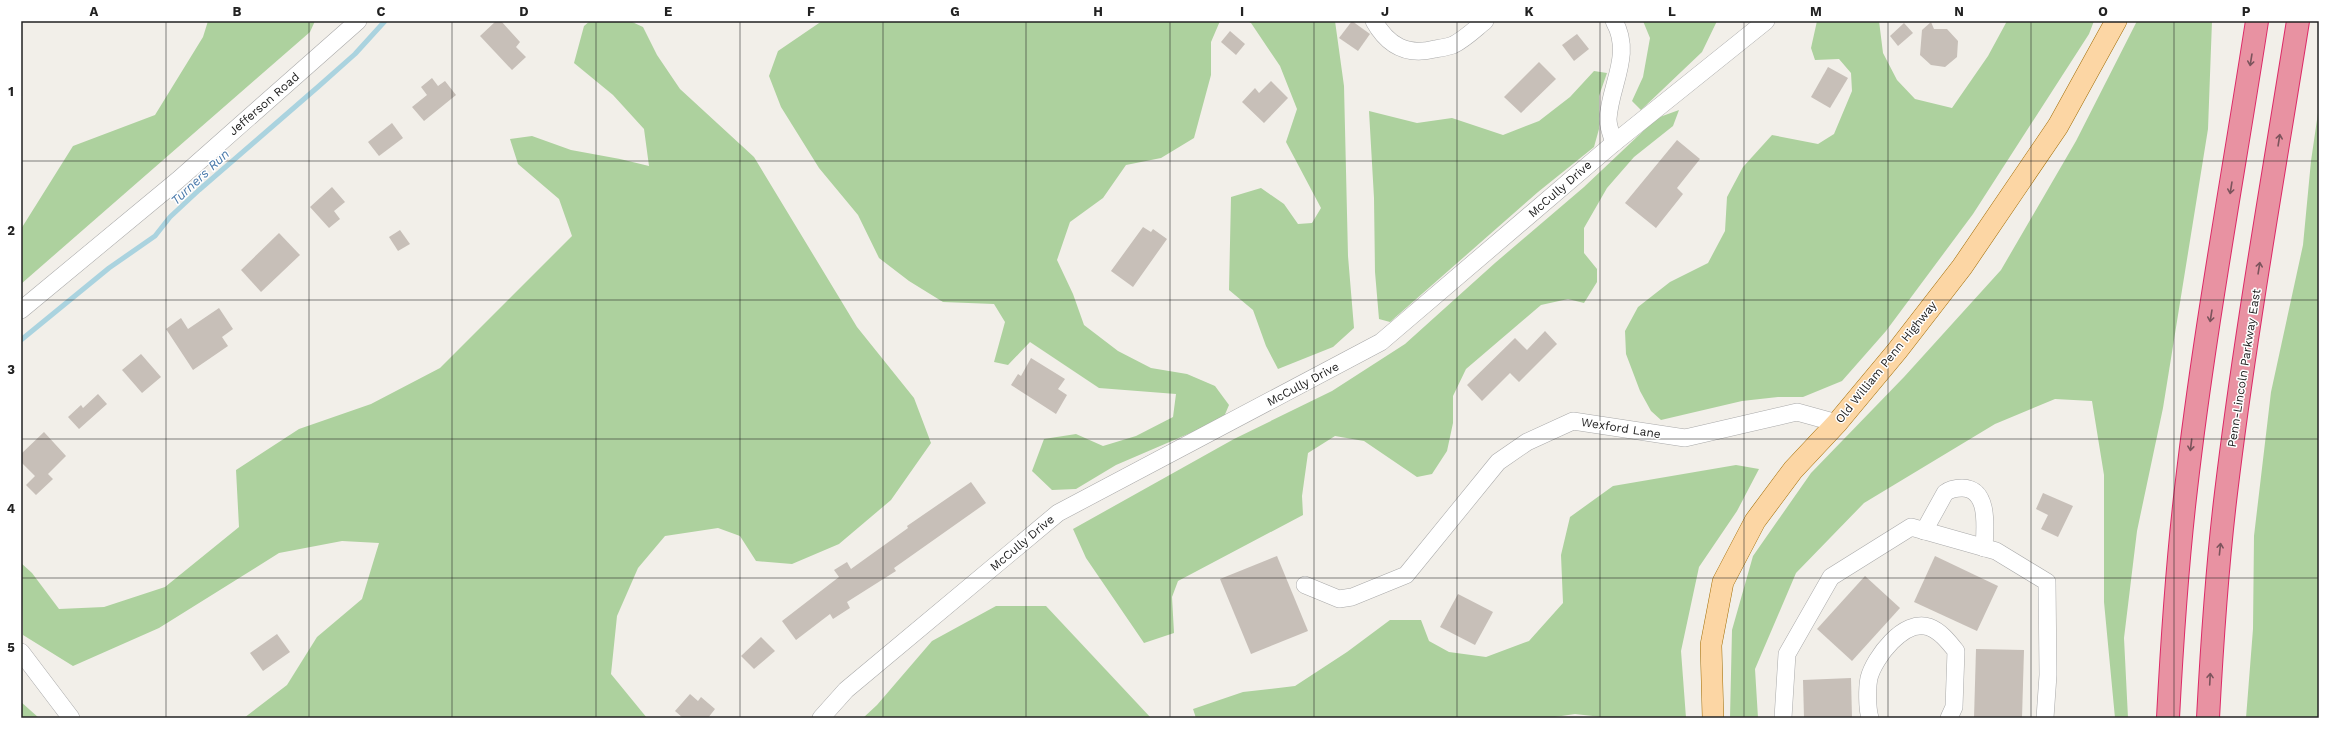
<svg xmlns="http://www.w3.org/2000/svg" width="2340" height="739" font-family="'Work Sans',sans-serif">
	<style>
		.forest { fill: #add19e }
		.lines { fill: none; stroke-linecap: round; stroke-linejoin: round }
		.stream { stroke: #aad3df; stroke-width: 5 }
		.building { fill: #c7bfb8 }
		.minor-casing { stroke: #a9a9a9; stroke-width: 18 }
		.major-casing { stroke: #a06b00; stroke-width: 22 }
		.highway-casing { stroke: #dc2a67; stroke-width: 24 }
		.minor { stroke: #fff; stroke-width: 17 }
		.major { stroke: #fcd6a4; stroke-width: 21 }
		.highway { stroke: #e892a2; stroke-width: 22 }
		.oneway { stroke: #7b545c }
		.grid { fill: none; stroke: #222; stroke-width: 1; stroke-opacity: 0.55 }
		.labels { text-anchor: middle; dominant-baseline: central; stroke-width: 3; stroke-linejoin: round; paint-order: stroke }
		.street-label { font-size: 12px; fill: #222; stroke: #fff }
		.water-label { font-size: 13px; font-style: italic; fill: #4a7aab; stroke: #fff }
		.neatline { fill: none; stroke: #222; stroke-width: 1.5 }
		.grid-label { font-size: 13px; text-anchor: middle; font-weight: bold; fill: #222 }
	</style>
	<rect width="100%" height="100%" fill="#f2efe9"/>
	<g class="forest">
		<polygon points="208,21 315,21 310,32 21,284 21,229 73,146 155,115 203,37"/>
		<polygon points="590,21 630,21 643,27 657,55 680,89 754,157 857,327 914,398 931,443 891,500 839,544 792,564 756,561 740,536 718,528 665,536 638,568 617,616 611,674 647,718 244,718 287,685 317,637 362,599 379,543 342,541 279,553 159,628 73,666 23,635 21,563 32,573 59,609 104,607 165,587 239,527 236,470 299,429 371,404 440,368 572,236 559,199 518,164 510,139 532,136 571,150 620,159 649,166 644,129 613,95 574,63 584,26"/>
		<polygon points="822,21 1220,21 1211,42 1211,75 1194,138 1161,158 1126,165 1103,198 1070,222 1057,260 1073,294 1084,325 1118,351 1151,368 1187,374 1215,386 1229,405 1223,419 1116,465 1076,489 1052,490 1032,471 1044,439 1076,434 1103,446 1136,436 1173,417 1176,394 1099,388 1030,342 1008,365 994,362 1005,322 994,304 943,302 909,281 879,258 858,215 819,168 781,107 769,76 778,51"/>
		<polygon points="1247,21 1335,21 1344,86 1348,256 1354,328 1333,347 1278,369 1266,346 1253,310 1229,290 1231,197 1261,188 1284,204 1298,224 1312,223 1321,208 1286,142 1297,109 1280,66 1251,23"/>
		<polygon points="1643,21 1717,21 1702,52 1641,110 1632,101 1643,77 1650,38"/>
		<polygon points="1817,21 1879,21 1883,53 1897,80 1915,99 1952,108 1988,56 2007,21 2094,21 2089,34 1973,214 1886,331 1842,381 1803,397 1778,397 1742,401 1661,420 1651,411 1640,391 1626,354 1625,331 1638,307 1670,282 1708,263 1725,231 1727,197 1743,167 1772,135 1818,144 1834,134 1852,91 1851,73 1839,59 1815,60 1811,48"/>
		<polygon points="2137,21 2212,21 2208,129 2163,408 2137,531 2124,638 2128,718 2115,718 2104,602 2104,475 2092,401 2055,399 1995,424 1864,503 1796,573 1755,669 1758,718 1730,718 1732,630 1753,556 1811,473 1904,377 2001,270 2076,141"/>
		<polygon points="1594,71 1607,73 1599,96 1599,129 1594,147 1538,192 1390,322 1379,319 1375,272 1374,198 1369,111 1417,123 1452,118 1503,135 1539,121 1570,97"/>
		<polygon points="2319,106 2319,718 2246,718 2253,629 2254,536 2271,392 2303,245 2311,161"/>
		<polygon points="1679,110 1673,126 1634,157 1607,188 1584,228 1584,253 1597,269 1597,282 1584,303 1568,299 1541,305 1466,369 1453,396 1453,423 1447,451 1432,474 1417,477 1364,441 1335,436 1308,453 1302,496 1303,515 1178,581 1172,597 1174,633 1144,643 1086,558 1073,529 1234,439 1332,391 1405,344 1495,263 1584,187 1657,118"/>
		<polygon points="1736,465 1759,469 1737,511 1699,567 1681,651 1686,718 1610,718 1575,714 1548,718 1196,718 1193,709 1243,692 1295,686 1347,652 1390,620 1421,620 1429,641 1449,652 1486,657 1529,641 1563,603 1561,555 1570,517 1613,486"/>
		<polygon points="996,606 1046,606 1151,718 863,718 877,705 932,641"/>
		<polygon points="21,702 39,718 21,718"/>
	</g>
	<g class="lines">
		<polyline class="stream" points="21,340 109,268 155,236 170,217 199,190 319,86 355,54 385,21"/>
	</g>
	<g class="building">
		<polygon points="496,21 501,21 520,42 516,47 526,57 512,70 480,36"/>
		<polygon points="1352,21 1370,34 1358,51 1339,38"/>
		<polygon points="1931,22 1934,29 1947,29 1958,41 1957,57 1945,67 1931,65 1920,55 1922,30"/>
		<polygon points="1904,23 1913,33 1898,46 1890,36"/>
		<polygon points="1230,31 1245,44 1236,55 1221,42"/>
		<polygon points="1577,34 1589,49 1574,61 1562,45"/>
		<polygon points="1539,62 1556,79 1521,113 1504,97"/>
		<polygon points="1828,67 1848,78 1830,108 1811,97"/>
		<polygon points="432,78 438,86 445,81 456,95 424,121 412,107 427,95 421,87"/>
		<polygon points="1271,81 1288,98 1264,123 1242,102 1255,88 1259,93"/>
		<polygon points="392,123 403,138 379,156 368,142"/>
		<polygon points="1677,140 1700,159 1677,188 1683,194 1656,228 1625,203"/>
		<polygon points="332,187 345,202 334,211 340,219 329,228 310,207"/>
		<polygon points="1143,227 1151,232 1153,229 1167,239 1133,287 1111,271"/>
		<polygon points="400,230 410,244 398,251 389,237"/>
		<polygon points="279,233 300,255 261,292 241,270"/>
		<polygon points="219,308 233,329 222,337 228,346 193,370 166,329 181,318 188,329"/>
		<polygon points="1545,331 1557,344 1519,382 1510,373 1482,401 1467,385 1515,338 1527,350"/>
		<polygon points="141,354 161,377 142,393 122,370"/>
		<polygon points="1031,358 1065,379 1058,389 1067,395 1056,414 1011,385 1018,374 1021,376"/>
		<polygon points="98,394 107,404 79,429 68,417 81,405 83,408"/>
		<polygon points="44,432 66,456 48,474 53,479 36,495 26,485 35,476 21,462 21,454"/>
		<polygon points="971,482 986,503 894,568 896,571 847,602 850,608 833,619 830,614 796,640 782,621 839,577 834,570 847,562 851,569 908,528 907,526"/>
		<polygon points="2043,493 2073,506 2058,537 2041,529 2048,515 2036,509"/>
		<polygon points="1277,556 1308,631 1251,654 1220,579"/>
		<polygon points="1935,556 1998,586 1977,631 1914,602"/>
		<polygon points="1865,576 1900,608 1852,661 1817,629"/>
		<polygon points="1458,594 1493,612 1475,645 1440,627"/>
		<polygon points="277,634 290,652 263,671 250,653"/>
		<polygon points="761,637 775,651 754,669 741,656"/>
		<polygon points="1976,649 2024,650 2022,718 1974,718"/>
		<polygon points="1851,678 1852,718 1804,718 1803,680"/>
		<polygon points="690,694 698,701 701,697 715,709 708,718 683,718 675,711"/>
	</g>
	<g class="lines">
		<g class="minor-casing">
			<g id="minor">
				<path d="M 1374,21 C 1388,46 1407,56 1435,49 C 1441,48 1448,47 1453,45 C 1465,39 1475,29 1485,21"/>
				<path d="M 1614,143 C 1612,136 1608,127 1608,119 C 1610,85 1633,54 1614,21"/>
				<polyline points="21,310 178,180 358,21"/>
				<path d="M 1924,531 L 1945,493 C 1950,489 1955,488 1962,488 C 1990,488 1985,529 1984,548"/>
				<polyline points="1305,585 1339,599 1352,597 1406,575 1498,462 1527,442 1573,421 1685,438 1797,412 1837,423"/>
				<polyline points="21,652 71,718"/>
				<polyline points="821,718 846,690 1058,513 1381,342 1614,143 1766,21"/>
				<polyline points="1783,718 1787,654 1831,577 1911,527 1996,551 2047,582 2048,675 2045,718"/>
				<path d="M 1870,718 C 1867,708 1867,688 1869,678 C 1874,658 1904,618 1929,627 C 1940,631 1948,641 1956,651 L 1954,707 L 1949,718"/>
			</g>
		</g>
		<g class="major-casing">
			<polyline id="major" points="1713,718 1711,645 1723,582 1755,521 1793,470 1837,423 1897,351 1962,267 2058,126 2116,21"/>
		</g>
		<g class="highway-casing">
			<g id="highway">
				<path d="M 2168,718 C 2172,642 2177,565 2186,489 C 2204,332 2233,177 2257,21"/>
				<path d="M 2208,718 C 2212,643 2217,567 2226,493 C 2245,335 2273,178 2298,21"/>
			</g>
		</g>
		<use href="#minor" class="minor"/>
		<use href="#major" class="major"/>
		<use href="#highway" class="highway"/>
	</g>
	<defs><path id="oneway-shaft" d="M-6 0H5M1.5-3L5.5 0L1.5 3" fill="none" stroke-width="1.6" stroke-linecap="round" stroke-linejoin="round"/></defs>
	<g class="oneway">
		<use href="#oneway-shaft" transform="translate(2251 60) rotate(99)"/>
		<use href="#oneway-shaft" transform="translate(2279 140) rotate(-81)"/>
		<use href="#oneway-shaft" transform="translate(2231 188) rotate(99)"/>
		<use href="#oneway-shaft" transform="translate(2259 268) rotate(-81)"/>
		<use href="#oneway-shaft" transform="translate(2211 316) rotate(99)"/>
		<use href="#oneway-shaft" transform="translate(2191 445) rotate(97)"/>
		<use href="#oneway-shaft" transform="translate(2220 549) rotate(-84)"/>
		<use href="#oneway-shaft" transform="translate(2210 679) rotate(-87)"/>
	</g>
	<path class="grid" d="M 166,21 L 166,718M 309,21 L 309,718M 452,21 L 452,718M 596,21 L 596,718M 740,21 L 740,718M 883,21 L 883,718M 1026,21 L 1026,718M 1170,21 L 1170,718M 1314,21 L 1314,718M 1457,21 L 1457,718M 1600,21 L 1600,718M 1744,21 L 1744,718M 1888,21 L 1888,718M 2031,21 L 2031,718M 2174,21 L 2174,718M 21,161 L 2319,161M 21,300 L 2319,300M 21,439 L 2319,439M 21,578 L 2319,578"/>
	<g class="labels">
		<g class="street-label">
			<text transform="translate(264 104) rotate(-41)">Jefferson Road</text>
			<text transform="translate(1560 189) rotate(-41)">McCully Drive</text>
			<text transform="translate(1886 362) rotate(-51)">Old William Penn Highway</text>
			<text transform="translate(2244 368) rotate(-81)">Penn-Lincoln Parkway East</text>
			<text transform="translate(1303 384) rotate(-28)">McCully Drive</text>
			<text transform="translate(1621 428) rotate(9)">Wexford Lane</text>
			<text transform="translate(1022 543) rotate(-40)">McCully Drive</text>
		</g>
		<g class="water-label">
			<text transform="translate(200 177) rotate(-43)">Turners Run</text>
		</g>
	</g>
	<rect width="2340" height="739" fill="none" stroke="#ffffff" stroke-width="44"/>
	<rect x="22" y="22" width="2296" height="695" class="neatline"/>
	<g class="grid-label">
		<text x="94" y="16">A</text>
		<text x="237" y="16">B</text>
		<text x="381" y="16">C</text>
		<text x="524" y="16">D</text>
		<text x="668" y="16">E</text>
		<text x="811" y="16">F</text>
		<text x="955" y="16">G</text>
		<text x="1098" y="16">H</text>
		<text x="1242" y="16">I</text>
		<text x="1385" y="16">J</text>
		<text x="1529" y="16">K</text>
		<text x="1672" y="16">L</text>
		<text x="1816" y="16">M</text>
		<text x="1959" y="16">N</text>
		<text x="2103" y="16">O</text>
		<text x="2246" y="16">P</text>
		<text x="11" y="96">1</text>
		<text x="11" y="235">2</text>
		<text x="11" y="374">3</text>
		<text x="11" y="513">4</text>
		<text x="11" y="652">5</text>
	</g>
</svg>
